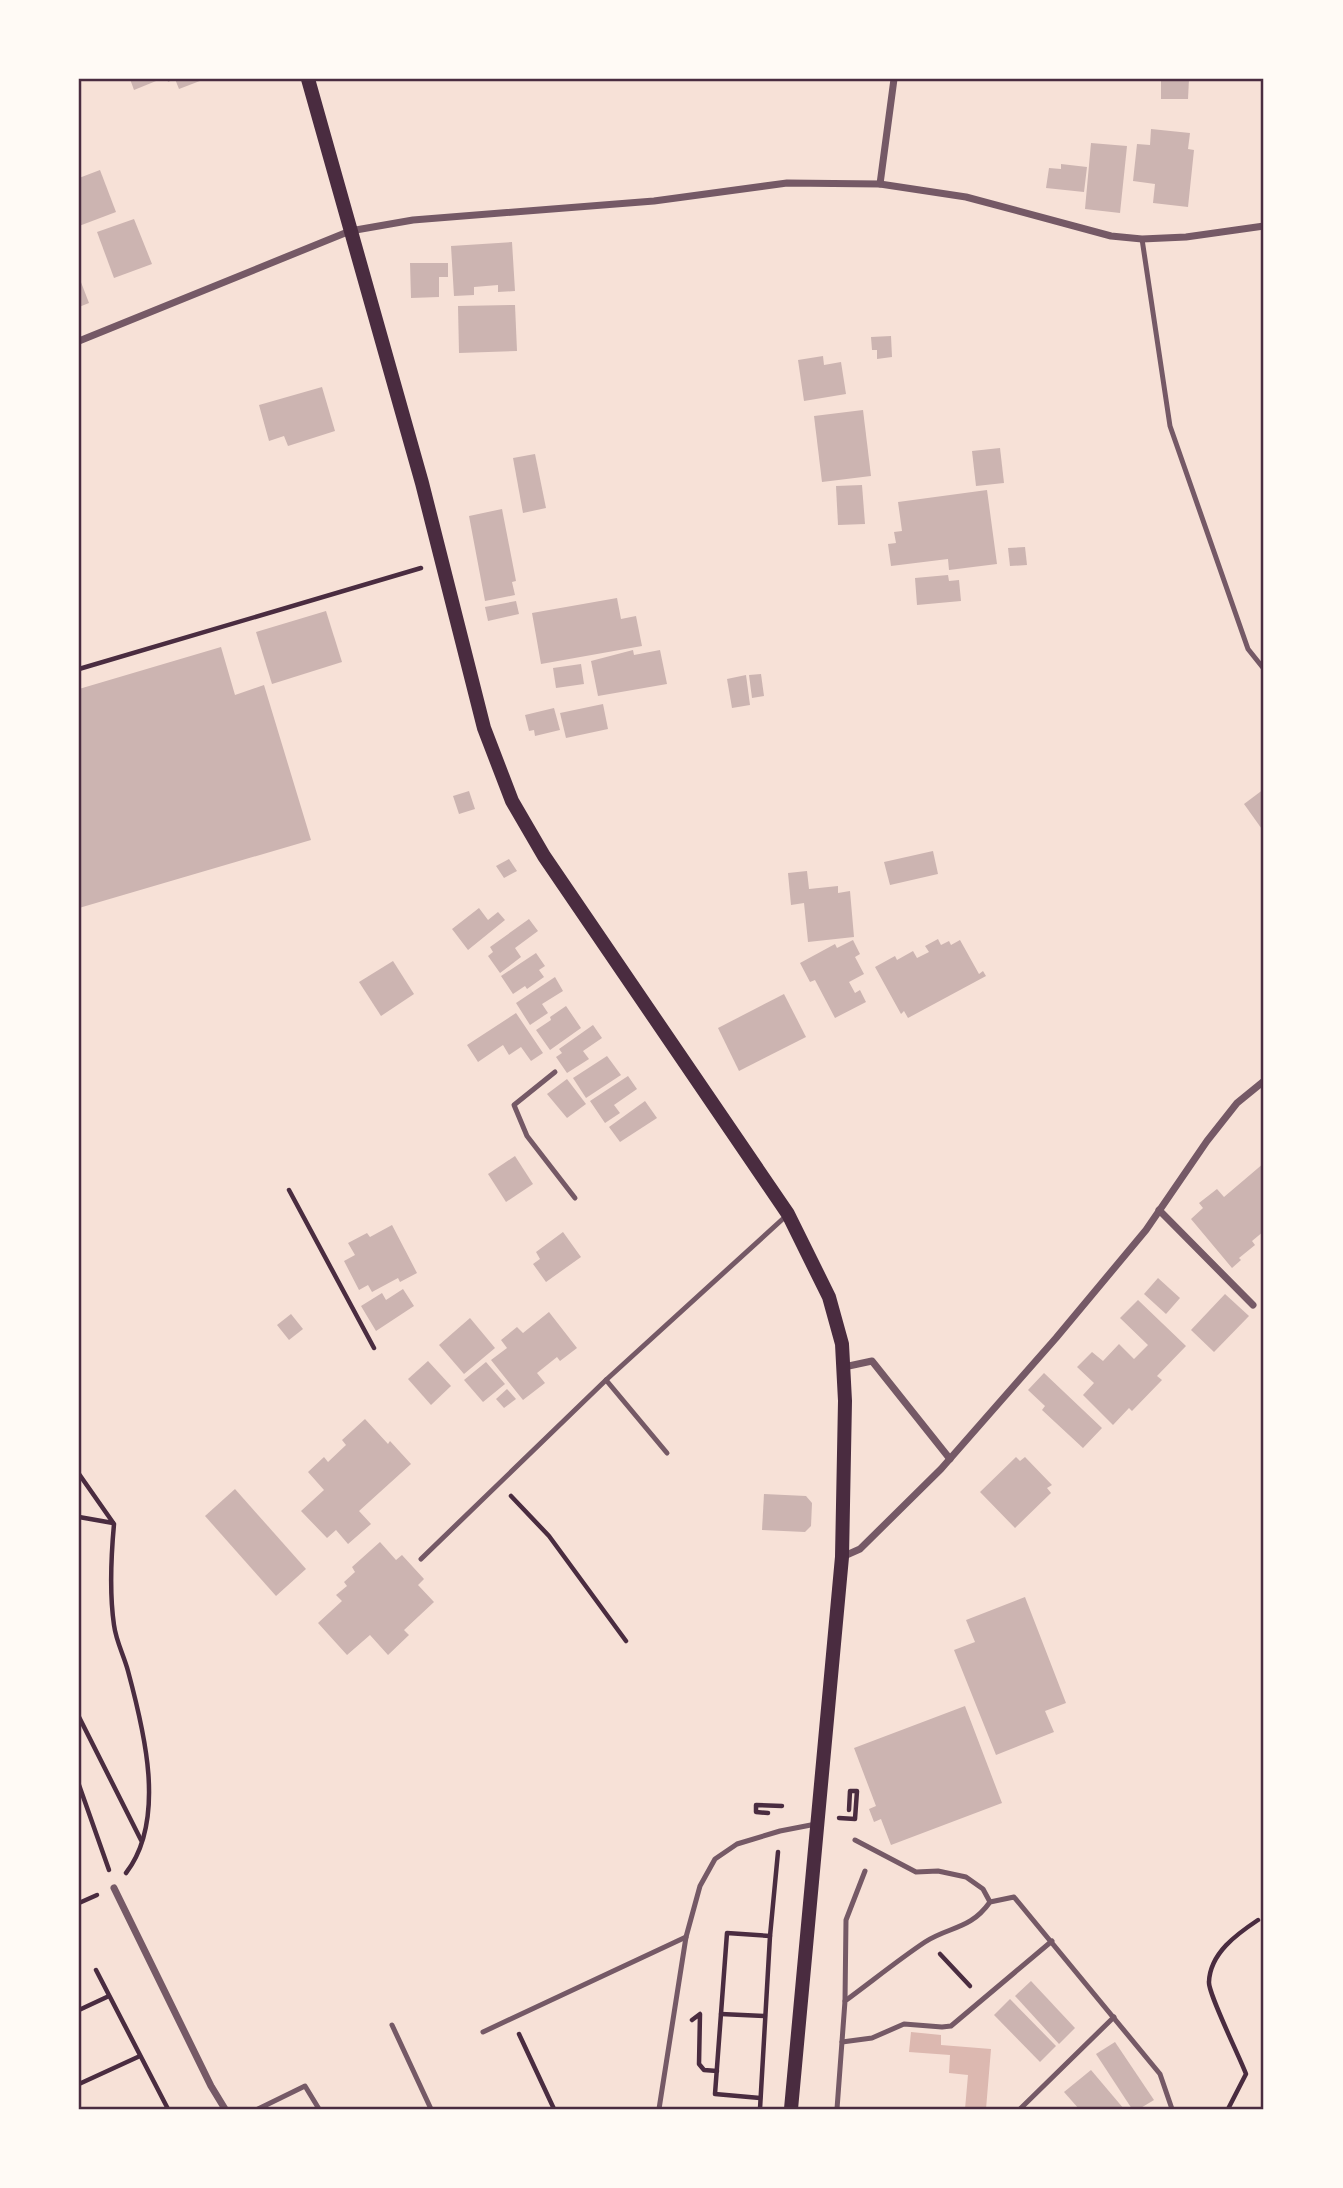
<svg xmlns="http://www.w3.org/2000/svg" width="1343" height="2188" font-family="Commissioner,sans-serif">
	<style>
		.water { fill: #dcb8b0 }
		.building { fill: #ccb4b1 }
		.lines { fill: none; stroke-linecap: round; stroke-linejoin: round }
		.path { stroke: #4a2c40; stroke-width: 4.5 }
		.service { stroke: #755966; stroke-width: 5 }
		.minor { stroke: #755966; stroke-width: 7 }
		.secondary { stroke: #4a2c40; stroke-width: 14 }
		.neatline { fill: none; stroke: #4a2c40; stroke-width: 2.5 }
	</style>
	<rect width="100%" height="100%" fill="#f7e1d7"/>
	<polygon class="water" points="911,2032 941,2035 941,2045 991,2049 986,2109 965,2109 968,2075 949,2073 950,2055 909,2052"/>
	<g class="building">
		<polygon points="130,79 161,79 134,90"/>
		<polygon points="167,79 205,79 179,89 175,79 168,82"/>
		<polygon points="1161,79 1189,79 1188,99 1161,99"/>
		<polygon points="1151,129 1190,133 1188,149 1194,150 1188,207 1153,203 1155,184 1133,181 1137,144 1150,145"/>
		<polygon points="1091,143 1127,146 1120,213 1085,209"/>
		<polygon points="1061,164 1087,167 1084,192 1046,188 1049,168 1061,169"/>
		<polygon points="100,170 116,212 79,226 79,178"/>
		<polygon points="134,219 152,264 114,278 97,232"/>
		<polygon points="512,242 515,291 498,292 498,285 474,287 474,295 454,296 451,246"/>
		<polygon points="410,263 448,263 448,277 439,277 439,297 411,298"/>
		<polygon points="79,277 89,303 79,307"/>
		<polygon points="515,305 517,351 459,353 458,306"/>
		<polygon points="891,336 892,357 877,359 877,350 872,350 871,337"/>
		<polygon points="823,356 824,365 841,362 846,394 804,401 798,360"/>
		<polygon points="322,387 335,431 288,446 284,436 269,441 259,405"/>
		<polygon points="863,410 871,476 822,482 814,416"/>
		<polygon points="1000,448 1004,483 976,486 972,451"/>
		<polygon points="535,454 546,508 523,513 513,458"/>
		<polygon points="862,485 865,524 838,525 836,486"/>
		<polygon points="987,490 997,564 949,570 948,559 891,566 888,544 896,543 894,532 902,531 898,502"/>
		<polygon points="502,509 516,581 512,582 515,595 485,601 469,516"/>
		<polygon points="1025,547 1027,565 1010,566 1008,548"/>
		<polygon points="948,575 949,581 959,580 961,601 917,605 915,578"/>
		<polygon points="617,598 621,619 636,616 642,646 541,664 532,613"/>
		<polygon points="516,601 519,614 488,621 485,607"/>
		<polygon points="326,611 342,662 272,684 256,632"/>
		<polygon points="221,647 235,695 264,685 311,840 79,908 79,689"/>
		<polygon points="633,650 634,655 660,650 667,684 598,696 591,661"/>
		<polygon points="581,664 584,684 556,688 553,668"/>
		<polygon points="761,674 764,696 752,698 749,675"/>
		<polygon points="746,675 750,705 732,708 727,679"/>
		<polygon points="603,704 608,729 566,738 560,713"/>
		<polygon points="554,708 560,730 535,736 534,730 529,731 525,715"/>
		<polygon points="1264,789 1264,832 1244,804"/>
		<polygon points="469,791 475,809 459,814 453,796"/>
		<polygon points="933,851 938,874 890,885 884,862"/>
		<polygon points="509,859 517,871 504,878 496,866"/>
		<polygon points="807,871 809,889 838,886 838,893 850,891 854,937 808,942 804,903 791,905 788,873"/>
		<polygon points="479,908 488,920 498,912 505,920 468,950 452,929"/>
		<polygon points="529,919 538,931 515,948 521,957 500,973 488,956 493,952 490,947"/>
		<polygon points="938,939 941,945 949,941 951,945 960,940 979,974 983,971 986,976 908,1018 904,1011 901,1014 875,967 895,956 897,960 913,951 917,958 929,952 925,946"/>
		<polygon points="853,940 860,954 855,957 864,974 849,982 855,993 860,990 866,1002 835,1018 815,980 810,982 800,963 835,944 837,948"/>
		<polygon points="536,953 545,966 539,970 544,977 527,989 525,986 513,994 501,976"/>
		<polygon points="393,961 414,994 381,1016 359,982"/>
		<polygon points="555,977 563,991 542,1004 548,1013 530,1025 516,1003"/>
		<polygon points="784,994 806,1037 739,1071 718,1028"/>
		<polygon points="566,1006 581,1028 550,1050 536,1030 551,1020 550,1017"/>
		<polygon points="516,1013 543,1053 531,1061 521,1047 509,1055 503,1045 478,1062 467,1045"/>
		<polygon points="593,1025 602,1038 583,1051 589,1059 567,1073 556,1057 562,1053 559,1049"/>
		<polygon points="607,1056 621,1075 586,1098 573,1078"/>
		<polygon points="628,1076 637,1089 614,1105 620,1113 605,1123 590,1101"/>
		<polygon points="567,1079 586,1104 567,1118 547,1094"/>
		<polygon points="645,1101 657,1118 620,1142 609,1127"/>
		<polygon points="515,1156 533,1184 506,1202 488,1174"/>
		<polygon points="1264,1163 1264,1231 1252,1241 1255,1245 1239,1258 1241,1260 1232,1268 1191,1219 1203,1208 1199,1203 1217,1189 1224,1197"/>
		<polygon points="392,1225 417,1273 400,1282 398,1278 372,1292 368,1285 359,1290 344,1261 355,1255 348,1243 367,1233 370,1237"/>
		<polygon points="563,1232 581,1257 546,1282 533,1264 540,1259 536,1252"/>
		<polygon points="1158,1278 1180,1298 1166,1314 1144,1294"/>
		<polygon points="403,1289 414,1306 376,1331 361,1306 382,1293 386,1300"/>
		<polygon points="1225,1294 1249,1316 1214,1352 1191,1330"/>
		<polygon points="1138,1300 1186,1346 1157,1376 1162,1380 1132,1411 1129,1408 1113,1425 1083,1395 1094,1383 1077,1367 1092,1352 1103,1361 1119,1344 1134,1359 1148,1345 1120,1318"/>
		<polygon points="549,1312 577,1348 560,1361 557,1357 537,1373 545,1383 523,1400 491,1360 507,1348 501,1340 517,1327 523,1333"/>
		<polygon points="291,1314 303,1329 289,1340 277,1325"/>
		<polygon points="470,1318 495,1348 464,1374 439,1345"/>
		<polygon points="428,1361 451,1386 431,1405 408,1379"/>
		<polygon points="486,1362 505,1384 483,1402 464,1380"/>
		<polygon points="1044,1373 1102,1428 1083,1448 1042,1410 1045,1406 1028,1390"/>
		<polygon points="507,1389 516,1399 504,1408 496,1399"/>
		<polygon points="365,1419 388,1444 390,1441 411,1464 359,1511 371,1524 348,1544 336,1530 327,1538 301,1511 324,1490 308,1472 324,1457 328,1462 346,1445 342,1440"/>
		<polygon points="1016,1457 1020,1461 1025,1457 1052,1485 1047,1488 1051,1493 1015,1528 980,1492"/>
		<polygon points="235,1489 306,1569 276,1596 205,1516"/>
		<polygon points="764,1494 806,1496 812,1503 811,1526 805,1532 762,1530"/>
		<polygon points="380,1542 396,1560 402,1555 424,1579 418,1585 434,1602 404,1630 409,1635 388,1655 370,1635 347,1655 318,1623 342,1601 336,1595 347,1586 344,1582 355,1572 352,1567"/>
		<polygon points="1025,1597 1066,1703 1045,1711 1054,1732 996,1755 954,1650 975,1642 966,1620"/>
		<polygon points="965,1706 1002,1803 891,1845 881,1819 874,1822 869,1809 876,1806 854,1748"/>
		<polygon points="1031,1981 1075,2028 1059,2044 1015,1996"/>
		<polygon points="1010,1999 1056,2046 1040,2062 994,2015"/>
		<polygon points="1115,2042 1154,2100 1139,2109 1132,2109 1096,2054"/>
		<polygon points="1091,2070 1124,2109 1079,2109 1064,2092"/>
	</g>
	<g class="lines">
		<g class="path">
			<polyline points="79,669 421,568"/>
			<polyline points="289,1190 374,1348"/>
			<path d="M 79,1474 L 114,1524 C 111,1557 109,1591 114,1625 C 116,1641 124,1656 128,1671 C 144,1730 167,1820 126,1873"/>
			<polyline points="511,1496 549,1536 626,1641"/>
			<polyline points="79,1517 113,1523"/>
			<polyline points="79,1717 141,1840"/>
			<polyline points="79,1785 109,1870"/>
			<polyline points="768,1813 756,1812 756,1805 782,1806"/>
			<polyline points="839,1818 855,1819 857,1791 850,1791 849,1810"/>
			<polyline points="79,1903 97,1895"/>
			<polyline points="940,1954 970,1986"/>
			<polyline points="96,1970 168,2109"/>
			<polyline points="79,2010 109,1996"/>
			<polyline points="721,2014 765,2016"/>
			<polyline points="692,2020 700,2014 699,2064 704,2070 717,2071"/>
			<polyline points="519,2034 554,2109"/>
			<polyline points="79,2084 140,2056"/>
			<polyline points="760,2098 715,2094 727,1933 770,1936"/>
			<polyline points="760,2109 770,1936 778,1852"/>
			<path d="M 1228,2109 L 1246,2074 C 1240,2058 1208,1993 1209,1982 C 1210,1953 1237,1934 1258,1920"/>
		</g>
		<g class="service">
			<polyline points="1142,239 1170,426 1248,649 1264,669"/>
			<polyline points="555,1072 514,1105 527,1136 575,1198"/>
			<polyline points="606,1380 667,1453"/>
			<polyline points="421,1559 606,1380 786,1216"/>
			<polyline points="855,1840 916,1872 938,1871 966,1877 983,1889 990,1902"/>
			<polyline points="845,2001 846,1920 865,1871"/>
			<polyline points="392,2025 431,2109"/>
			<polyline points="483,2032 686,1937"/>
			<polyline points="842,2042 872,2038 904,2024 942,2027 951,2026 1052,1941"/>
			<polyline points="258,2109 305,2086 319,2109"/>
			<polyline points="659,2109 686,1937 700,1886 715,1859 737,1844 780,1831 816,1824"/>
			<path d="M 837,2109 L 845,2001 C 871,1982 898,1960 925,1942 C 950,1926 970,1930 990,1902 L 1014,1897 L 1160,2074 L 1172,2109"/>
			<polyline points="1020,2109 1114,2017"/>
		</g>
		<g class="minor">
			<polyline points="880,184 894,79"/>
			<polyline points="79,341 350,231 413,220 654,201 787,183 880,184 966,197 1111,236 1142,239 1186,237 1264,226"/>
			<polyline points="1159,1210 1253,1305"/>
			<polyline points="844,1367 872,1361 950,1459"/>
			<polyline points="842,1557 860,1549 941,1469 1056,1338 1146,1230 1207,1141 1237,1103 1264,1081"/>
			<polyline points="114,1888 211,2086 225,2109"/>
		</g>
		<polyline class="secondary" points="308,79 422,483 484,728 512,801 544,856 788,1214 829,1297 842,1344 845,1401 842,1557 791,2109"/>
	</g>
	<rect width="1343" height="2188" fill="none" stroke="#fffaf5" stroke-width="161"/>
	<rect x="80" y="80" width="1182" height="2028" class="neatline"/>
</svg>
